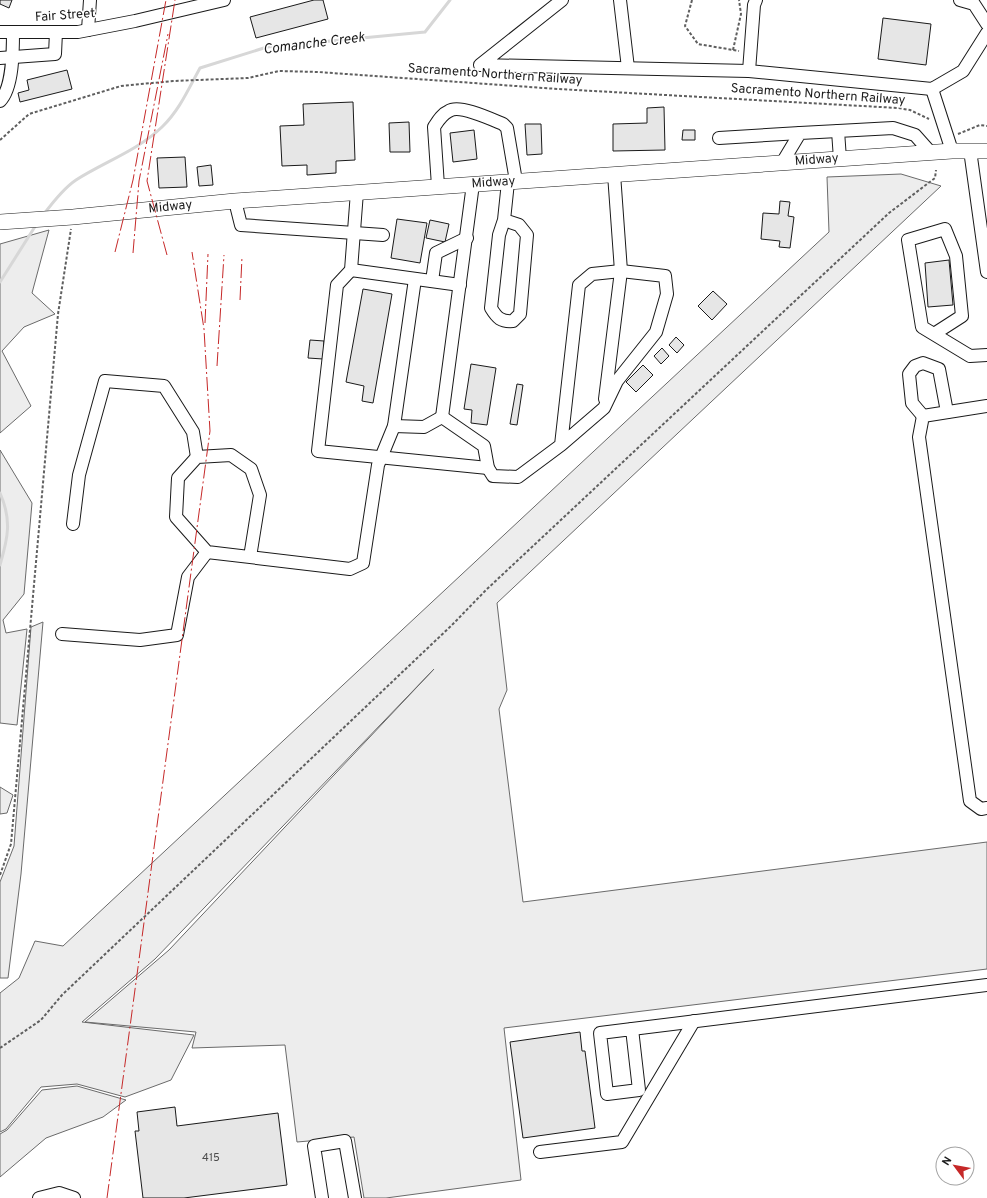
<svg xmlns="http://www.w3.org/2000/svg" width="987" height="1198" font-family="Overpass,sans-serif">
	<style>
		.built { fill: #ededed; stroke: #6a6a6a }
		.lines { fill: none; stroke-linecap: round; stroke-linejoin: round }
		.stream { stroke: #d7d7d7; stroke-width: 3 }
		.building { fill: #e6e6e6; stroke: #1a1a1a }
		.minor-casing { stroke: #1a1a1a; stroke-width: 14 }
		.major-casing { stroke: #1a1a1a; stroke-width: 16 }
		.path { stroke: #5f5f5f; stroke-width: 2; stroke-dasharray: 3 2; stroke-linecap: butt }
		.minor { stroke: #fff; stroke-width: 12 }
		.major { stroke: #fff; stroke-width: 15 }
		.power { stroke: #c62828; stroke-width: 1; stroke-dasharray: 14 3 2 3; stroke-linecap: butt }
		.labels { text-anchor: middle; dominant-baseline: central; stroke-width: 3; stroke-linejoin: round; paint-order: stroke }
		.number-label { font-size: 11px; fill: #4d4d4d }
		.street-label { font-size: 13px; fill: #1a1a1a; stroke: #fff }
		.water-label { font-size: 14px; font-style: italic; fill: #1a1a1a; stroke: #fff }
	</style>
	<rect width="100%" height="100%" fill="#fff"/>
	<g class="built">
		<polygon points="901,174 941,186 497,603 507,690 499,709 523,902 987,842 987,969 504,1028 521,1180 386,1198 364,1198 354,1137 297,1142 285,1045 192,1048 196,1032 85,1022 169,950 434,669 155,959 82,1022 194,1035 171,1080 125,1097 77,1084 41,1087 6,1129 0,1132 0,993 19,978 35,941 63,946 829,232 827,177"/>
		<polygon points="49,230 32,293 55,314 24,327 2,351 31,406 0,433 0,244"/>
		<polygon points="0,450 32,503 24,594 3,620 6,633 27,629 17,725 0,723"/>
		<polygon points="43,622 21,874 8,978 0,978 0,882 14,846 31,627"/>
		<polygon points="0,787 13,795 7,813 0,814"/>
		<polygon points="77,1086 126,1100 103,1117 46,1138 0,1177 0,1134 7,1130 42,1090"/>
	</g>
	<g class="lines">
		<g class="stream">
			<path d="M 44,214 C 53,202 64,188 76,180 C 104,162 137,151 162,127 C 179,111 189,88 200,68 L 267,47 L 425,32 L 450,0"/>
			<polyline points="0,282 36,225"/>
			<path d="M 0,493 C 12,520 8,538 0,565"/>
		</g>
	</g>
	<g class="building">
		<polygon points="0,0 12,0 9,8 0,4"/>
		<polygon points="314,0 323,0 328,19 256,38 250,17"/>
		<polygon points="883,18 931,24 926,65 878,59"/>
		<polygon points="67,70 72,89 20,102 18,93 29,90 27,80"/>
		<polygon points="353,102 355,160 336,161 336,173 307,175 307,165 282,166 280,126 304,125 303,104"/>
		<polygon points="664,107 665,150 613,151 613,124 647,123 647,108"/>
		<polygon points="409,122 410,152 390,152 389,123"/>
		<polygon points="525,124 541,124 542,154 527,155"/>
		<polygon points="474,130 477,159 453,162 450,133"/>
		<polygon points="683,130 695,130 695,140 682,140"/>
		<polygon points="185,157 187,187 159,188 157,158"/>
		<polygon points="211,165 213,185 199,186 197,167"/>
		<polygon points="780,201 790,202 788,216 794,217 790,248 779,247 780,241 761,239 763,213 779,214"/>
		<polygon points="397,219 427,223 420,263 391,258"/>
		<polygon points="430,220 449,224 445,242 426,238"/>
		<polygon points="949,260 953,305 928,307 925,263"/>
		<polygon points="363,289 392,294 373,403 362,401 364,386 346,382"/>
		<polygon points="713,291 727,304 712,320 698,306"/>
		<polygon points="676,337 684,345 677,353 669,345"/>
		<polygon points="310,340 324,341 323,359 308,358"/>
		<polygon points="662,348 669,356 661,364 654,356"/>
		<polygon points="471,364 496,368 487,425 471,423 472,410 464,409"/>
		<polygon points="643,365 653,375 636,392 626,382"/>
		<polygon points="517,384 523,385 517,425 510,424"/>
		<polygon points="580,1032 582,1051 585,1051 595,1128 523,1138 510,1042"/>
		<polygon points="175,1107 177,1126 278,1113 287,1185 184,1198 143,1198 135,1131 139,1131 137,1112"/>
	</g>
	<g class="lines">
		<g class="minor-casing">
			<g id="minor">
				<polyline points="562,0 480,65 749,71"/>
				<polyline points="620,0 628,68"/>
				<polyline points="756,0 754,5 749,71 932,89 963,71 987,33"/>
				<polyline points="960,0 974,4 987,24"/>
				<polyline points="88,30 90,0"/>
				<polyline points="0,32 78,32 135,21 224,0"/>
				<polyline points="0,58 55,54 56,32"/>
				<polyline points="932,89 952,151"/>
				<path d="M 0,101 C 13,88 13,51 13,32"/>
				<polyline points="719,138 800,133"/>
				<polyline points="970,150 987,272"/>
				<polyline points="840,159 838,131 893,128 915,135 931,153"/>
				<polyline points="782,163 800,133 838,131"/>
				<path d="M 438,186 L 434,127 C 438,121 442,114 449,111 C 459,104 491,119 503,124 L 507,128 L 516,181"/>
				<polyline points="357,192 351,270 337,285 318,451 488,468"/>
				<polyline points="235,201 241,225 383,235"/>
				<path d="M 504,220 L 519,225 L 527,235 L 520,314 L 513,321 C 501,322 497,318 491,308 L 499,235 L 504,220 L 508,182"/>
				<polyline points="351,270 460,285"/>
				<polyline points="432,281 436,253 467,238"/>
				<polyline points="934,334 962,316 956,256 945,229 908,240 922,327 970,356 987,355"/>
				<polyline points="605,399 621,271 614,174"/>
				<polyline points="987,406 923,416 919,437 970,801 981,809 987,808"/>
				<polyline points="923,416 912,403 909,374 915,366 923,363 939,369 947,412"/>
				<polyline points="442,417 484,446 488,468 493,476 518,477 561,445 579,285 592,274 621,271 665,276 667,294 656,332 617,381 604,408 561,445"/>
				<polyline points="442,417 473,184"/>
				<polyline points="394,426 424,427 442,417"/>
				<polyline points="73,524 79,475 105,381 164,386 193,432 197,457"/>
				<polyline points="250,557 260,495 251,469 231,455 197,457 178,478 176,517 207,552 350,569 363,563 378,465 394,426 415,279"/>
				<polyline points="62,634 140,640 177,635 188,577 207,552"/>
				<polyline points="632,1029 987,985"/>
				<polygon points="632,1029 639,1090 607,1094 600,1033"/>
				<polyline points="540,1152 622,1142 694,1021"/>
				<polyline points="39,1198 59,1193 74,1198"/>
				<polyline points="322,1198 314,1146 345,1141 355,1198"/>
			</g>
		</g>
		<g class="major-casing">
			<g id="major">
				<path id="s1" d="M 0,222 L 73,217 L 235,201 L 952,151 L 987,151"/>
			</g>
		</g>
		<g class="path">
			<polyline points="692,0 685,26 698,44 739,51"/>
			<polyline points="733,50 741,14 739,0"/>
			<polyline points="958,134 980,125 987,126"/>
			<polyline points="0,140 29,114 121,86 173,81 248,78 279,71 318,72 558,89 898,108 910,110 929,119"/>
			<polyline points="0,875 11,844 58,314 71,229"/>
			<polyline points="0,1048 41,1020 62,995 452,625 486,590 889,213 935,178 936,170"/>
		</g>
		<use href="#minor" class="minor"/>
		<use href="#major" class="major"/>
		<g class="power">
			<polyline points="115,252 133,180 166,0"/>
			<polyline points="133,253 139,181 168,34"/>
			<polyline points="167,255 147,181 175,0"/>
			<polyline points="240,300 242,257"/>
			<polyline points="205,323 208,254"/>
			<polyline points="217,366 224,255"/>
			<polyline points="107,1198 210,431 204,329 192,252"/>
		</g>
	</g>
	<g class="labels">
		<g class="number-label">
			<text x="211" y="1158">415</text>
		</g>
		<g class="street-label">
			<text transform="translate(65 16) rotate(-4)">Fair Street</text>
			<text transform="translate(495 75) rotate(4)">Sacramento Northern Railway</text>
			<text transform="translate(818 95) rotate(4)">Sacramento Northern Railway</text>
			<text stroke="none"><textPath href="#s1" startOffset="819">Midway</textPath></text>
			<text stroke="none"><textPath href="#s1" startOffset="495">Midway</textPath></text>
			<text stroke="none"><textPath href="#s1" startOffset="171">Midway</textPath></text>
		</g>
		<g class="water-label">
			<text transform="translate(314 44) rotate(-7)">Comanche Creek</text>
		</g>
	</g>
	<g transform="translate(955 1166) rotate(302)"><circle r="19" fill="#ffffff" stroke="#a3a3a3"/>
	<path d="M0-3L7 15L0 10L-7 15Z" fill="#c62828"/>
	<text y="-6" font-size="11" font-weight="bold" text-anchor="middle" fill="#1a1a1a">N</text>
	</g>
</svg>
